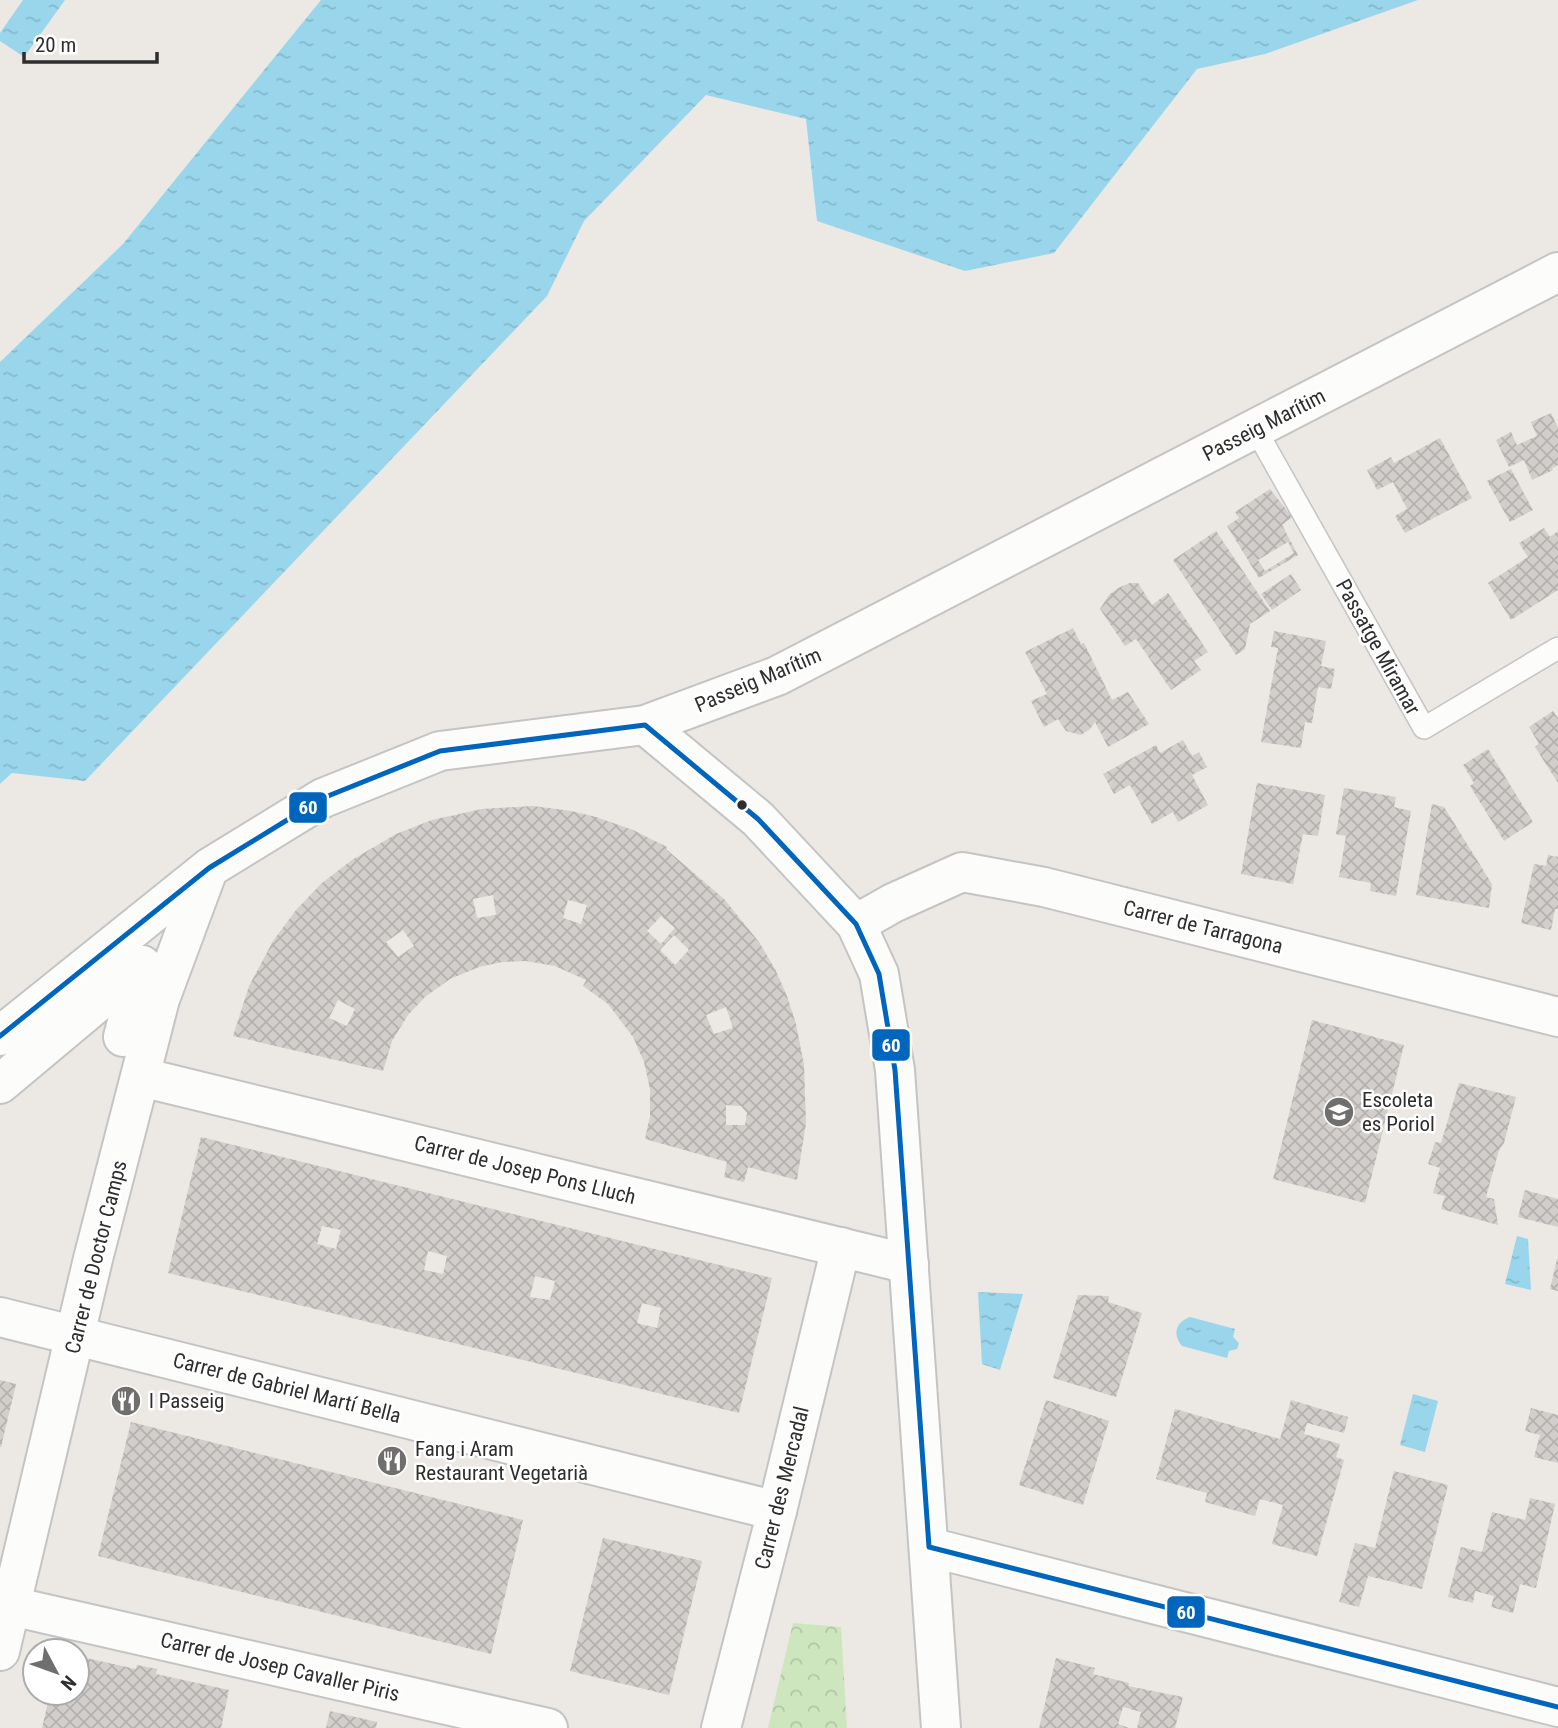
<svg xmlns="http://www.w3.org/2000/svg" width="1558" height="1728" font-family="'Roboto Condensed',sans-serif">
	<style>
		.park { fill: url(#park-crowns) }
		.water { fill: url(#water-ripples) }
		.building { fill: url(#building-cross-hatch); fill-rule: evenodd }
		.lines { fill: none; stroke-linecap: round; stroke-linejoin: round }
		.lane-casing { stroke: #c5c4c5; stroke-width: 24 }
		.street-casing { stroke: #c5c4c5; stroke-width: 42 }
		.lane { stroke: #fcfcfb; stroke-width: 21 }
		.street { stroke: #fcfcfb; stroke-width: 38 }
		.bus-1-casing { stroke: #fff; stroke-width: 10 }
		.bus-1 { stroke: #0065bd; stroke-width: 5 }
		.bus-dot { fill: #2e2e2e; stroke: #fff; stroke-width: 2.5 }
		.labels { text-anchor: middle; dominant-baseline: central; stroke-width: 5; stroke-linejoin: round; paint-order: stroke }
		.street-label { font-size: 21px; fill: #2e2e2e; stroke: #fff }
		.poi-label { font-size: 21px; fill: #2e2e2e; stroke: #fff; text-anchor: start }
		.line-badge { stroke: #fff; stroke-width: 2.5 }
		.badge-label { font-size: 19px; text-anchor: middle; font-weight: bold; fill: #fff }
	</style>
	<defs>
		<pattern id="park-crowns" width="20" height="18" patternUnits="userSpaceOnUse" patternTransform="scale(1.75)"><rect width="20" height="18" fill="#cee6be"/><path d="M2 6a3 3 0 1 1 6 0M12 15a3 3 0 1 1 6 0" fill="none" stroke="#b1c6a4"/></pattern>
		<pattern id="water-ripples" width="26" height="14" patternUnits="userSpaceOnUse" patternTransform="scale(1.75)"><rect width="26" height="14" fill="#99d6ec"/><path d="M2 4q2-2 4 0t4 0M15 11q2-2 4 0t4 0" fill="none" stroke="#84b8cb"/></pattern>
		<pattern id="building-cross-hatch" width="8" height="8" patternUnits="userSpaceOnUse" patternTransform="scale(1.75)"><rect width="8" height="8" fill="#d1cecb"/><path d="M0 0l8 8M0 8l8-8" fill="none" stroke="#b4b1af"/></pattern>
	</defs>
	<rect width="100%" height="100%" fill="#ece8e4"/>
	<polygon class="park" points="793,1623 841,1627 847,1728 768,1728"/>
	<g class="water">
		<polygon points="23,0 65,0 24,57 0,41 0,33"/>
		<polygon points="321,0 1418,0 1265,54 1197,69 1054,253 965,271 817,221 806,119 706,95 584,221 547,296 85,781 12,773 0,784 0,362 123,244"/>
		<polygon points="1517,1236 1528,1239 1531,1290 1505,1284"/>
		<polygon points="978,1292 1023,1294 1000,1370 982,1364"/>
		<path d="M 1190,1317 L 1235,1329 L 1233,1337 L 1239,1343 L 1237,1349 L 1229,1351 L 1227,1358 L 1182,1346 C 1172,1334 1176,1322 1190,1317 Z"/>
		<polygon points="1413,1394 1438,1401 1425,1452 1400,1445"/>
	</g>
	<g class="building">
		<polygon points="1551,413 1558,428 1558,465 1552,468 1553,470 1532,480 1524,460 1509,467 1496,440 1511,432 1517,445 1537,436 1531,422"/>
		<polygon points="1440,438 1472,498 1405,533 1395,516 1407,509 1393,482 1377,490 1367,470 1391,457 1394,463"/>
		<polygon points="1511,469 1533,510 1510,522 1487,481"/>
		<path d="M 1270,489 L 1292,517 L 1282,525 L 1298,555 L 1259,578 L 1227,526 L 1239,518 L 1235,512 ZM 1288,542 L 1294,553 L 1265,571 L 1258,560 Z"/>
		<polygon points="1544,528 1550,537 1558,531 1558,590 1511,620 1488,583 1528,557 1519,543"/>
		<polygon points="1216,531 1270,611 1250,624 1245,649 1236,655 1173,560"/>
		<polygon points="1291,574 1301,590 1272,610 1261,594"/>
		<polygon points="1130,583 1138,583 1152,605 1168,593 1208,652 1194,661 1201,670 1171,690 1136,639 1125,646 1100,609 1109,595 1118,588"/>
		<polygon points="1073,628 1081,644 1084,643 1112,700 1128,692 1149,724 1108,747 1095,722 1090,729 1081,735 1066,731 1058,719 1044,727 1031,701 1047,694 1025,652"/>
		<polygon points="1274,631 1326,641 1321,666 1335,669 1331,689 1318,687 1312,723 1305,722 1301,748 1261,742 1278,648 1271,647"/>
		<polygon points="1553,711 1558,718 1558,783 1535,747 1539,744 1529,727"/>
		<polygon points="1183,740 1192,756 1199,752 1207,767 1192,775 1208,805 1178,822 1173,812 1152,824 1130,785 1114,794 1103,774 1156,745 1160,753"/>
		<polygon points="1488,749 1533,822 1504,841 1470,786 1474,783 1463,765"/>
		<polygon points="1257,783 1325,795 1318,836 1303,834 1293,884 1241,874"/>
		<polygon points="1344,788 1396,797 1394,807 1411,811 1396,896 1370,891 1371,883 1339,877 1346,836 1336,834"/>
		<polygon points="1432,804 1444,807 1492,884 1489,908 1416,895"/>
		<path d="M 533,806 L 571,811 L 596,817 L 633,830 L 667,847 L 666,849 L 724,899 L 759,942 L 775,969 L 787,996 L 796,1024 L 804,1065 L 806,1123 L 797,1180 L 748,1167 L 744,1182 L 724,1177 L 727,1162 L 645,1139 L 650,1116 L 650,1089 L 644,1062 L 633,1037 L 608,1004 L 583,986 L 586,980 L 555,966 L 526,961 L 502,962 L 479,967 L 450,979 L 425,997 L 408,1015 L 392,1041 L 383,1071 L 233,1036 L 249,986 L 273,941 L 296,910 L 322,883 L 352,860 L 396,834 L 432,820 L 482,809 ZM 493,895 L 496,915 L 477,918 L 473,899 ZM 568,900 L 587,905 L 581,924 L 563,918 ZM 661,916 L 675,928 L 661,944 L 647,931 ZM 403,930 L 414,946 L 398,957 L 386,942 ZM 674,935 L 689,950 L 675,965 L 660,950 ZM 338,1000 L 355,1009 L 347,1026 L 329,1018 ZM 726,1007 L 733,1028 L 714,1034 L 706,1015 ZM 726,1105 L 741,1106 L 747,1113 L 745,1125 L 726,1125 Z"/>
		<polygon points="1548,855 1558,857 1558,909 1555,909 1551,930 1521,923 1534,864 1546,866"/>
		<polygon points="1312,1020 1404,1045 1365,1203 1273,1179"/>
		<polygon points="1459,1083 1516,1097 1504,1143 1499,1150 1486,1197 1494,1199 1498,1225 1441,1209 1445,1196 1433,1193 1440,1168 1428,1164 1435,1142 1441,1143"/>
		<path d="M 201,1137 L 772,1278 L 739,1413 L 168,1273 ZM 322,1226 L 341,1230 L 336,1249 L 317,1244 ZM 428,1251 L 447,1256 L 443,1274 L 424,1270 ZM 535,1276 L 555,1281 L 550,1300 L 530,1297 ZM 642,1303 L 661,1308 L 657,1328 L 637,1323 Z"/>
		<polygon points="1525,1190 1558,1199 1558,1227 1518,1217"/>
		<polygon points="1557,1259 1558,1259 1558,1291 1550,1289"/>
		<polygon points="1078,1295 1109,1296 1108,1302 1142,1313 1116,1397 1053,1378"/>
		<polygon points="0,1380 16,1384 1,1447 0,1447"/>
		<polygon points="1046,1400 1109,1421 1083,1505 1019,1485"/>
		<polygon points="1291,1400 1348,1417 1344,1433 1307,1423 1304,1434 1340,1444 1336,1457 1344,1460 1317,1556 1272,1544 1283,1505 1260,1499 1255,1516 1205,1502 1207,1493 1156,1479 1175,1409 1280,1439"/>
		<polygon points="1531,1408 1558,1415 1558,1463 1534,1457 1540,1435 1525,1431"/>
		<polygon points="131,1422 523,1520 491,1654 98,1556"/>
		<polygon points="1394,1471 1448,1485 1422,1589 1368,1576 1359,1607 1339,1602 1355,1543 1375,1548"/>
		<polygon points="1530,1498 1555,1504 1536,1588 1520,1584 1513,1613 1491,1607 1494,1596 1475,1591 1473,1603 1448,1597 1461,1547 1482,1552 1492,1512 1525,1520"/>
		<polygon points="603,1538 702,1561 669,1695 570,1671"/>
		<polygon points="77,1656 136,1669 137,1665 157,1669 156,1674 229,1690 221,1728 42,1728 49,1698 52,1699 54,1693 77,1693"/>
		<polygon points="1056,1658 1095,1668 1093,1674 1129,1683 1128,1686 1183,1697 1175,1728 1137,1728 1141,1712 1123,1707 1118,1724 1129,1728 1039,1728"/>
		<polygon points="330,1711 377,1722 376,1728 326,1728"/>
	</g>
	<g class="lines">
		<g class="lane-casing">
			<polyline id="lane" points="1256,430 1424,728 1558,648"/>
		</g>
		<g class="street-casing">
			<g id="street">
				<polyline points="645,725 758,819 856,924 879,974 895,1070 941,1728"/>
				<polyline points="856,924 893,903 962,872 1044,887 1558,1017"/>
				<polyline points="0,1036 209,868 323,798 440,751 645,725 777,676 1558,272"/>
				<polyline points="123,1037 142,965"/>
				<polyline points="141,1077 909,1264"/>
				<polyline points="0,1084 142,965"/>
				<polyline points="0,1317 777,1511"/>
				<polyline points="929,1547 1558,1707"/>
				<polyline points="11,1606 548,1728"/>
				<polyline points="0,1651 93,1259 160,999 208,870"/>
				<polyline points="721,1728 777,1511 841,1247"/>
			</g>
		</g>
		<use href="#lane" class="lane"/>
		<use href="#street" class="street"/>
		<g class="bus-1-casing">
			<polyline id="bus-1" points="0,1036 209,868 323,798 440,751 645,725 758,819 856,924 879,974 895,1070 929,1547 1558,1707"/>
		</g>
		<use href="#bus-1" class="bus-1"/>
	</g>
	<defs>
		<g id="school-disc" transform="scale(1.575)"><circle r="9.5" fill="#706f6e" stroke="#fff"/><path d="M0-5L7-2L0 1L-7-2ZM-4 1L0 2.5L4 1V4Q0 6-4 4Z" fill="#fff"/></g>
		<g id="restaurant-disc" transform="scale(1.575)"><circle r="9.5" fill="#706f6e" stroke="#fff"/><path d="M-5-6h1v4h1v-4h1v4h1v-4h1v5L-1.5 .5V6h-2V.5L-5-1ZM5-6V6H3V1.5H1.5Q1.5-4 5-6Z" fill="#fff"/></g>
	</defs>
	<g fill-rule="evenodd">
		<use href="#school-disc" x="1339" y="1112"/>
		<use href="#restaurant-disc" x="126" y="1401"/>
		<use href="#restaurant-disc" x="392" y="1461"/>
	</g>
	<circle class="bus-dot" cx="742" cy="805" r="6"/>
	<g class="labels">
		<g class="street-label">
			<text transform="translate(1264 425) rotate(-27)">Passeig Marítim</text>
			<text transform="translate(1378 647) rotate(61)">Passatge Miramar</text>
			<text transform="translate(758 680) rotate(-23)">Passeig Marítim</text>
			<text transform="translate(1203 927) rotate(14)">Carrer de Tarragona</text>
			<text transform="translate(525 1170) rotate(14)">Carrer de Josep Pons Lluch</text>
			<text transform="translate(96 1257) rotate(-76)">Carrer de Doctor Camps</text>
			<text transform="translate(287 1388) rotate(14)">Carrer de Gabriel Martí Bella</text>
			<text transform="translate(782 1488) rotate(-76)">Carrer des Mercadal</text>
			<text transform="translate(280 1667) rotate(13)">Carrer de Josep Cavaller Piris</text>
		</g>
		<g class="poi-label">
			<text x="1362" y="1100">Escoleta<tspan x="1362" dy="24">es Poriol</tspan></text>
			<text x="149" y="1401">l Passeig</text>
			<text x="415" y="1449">Fang i Aram<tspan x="415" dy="24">Restaurant Vegetarià</tspan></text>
		</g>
	</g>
	<g class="line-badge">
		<rect x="288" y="791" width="40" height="33" rx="7" fill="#0065bd"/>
		<rect x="871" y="1028" width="40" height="34" rx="7" fill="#0065bd"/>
		<rect x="1166" y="1595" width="40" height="34" rx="7" fill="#0065bd"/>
	</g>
	<g class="badge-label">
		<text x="308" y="814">60</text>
		<text x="891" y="1052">60</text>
		<text x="1186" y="1619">60</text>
	</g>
	<g transform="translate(56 1672) rotate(131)"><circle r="33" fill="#ffffff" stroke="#ababab" stroke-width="2"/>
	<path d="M0-5L12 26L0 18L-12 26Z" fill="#706f6e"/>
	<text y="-10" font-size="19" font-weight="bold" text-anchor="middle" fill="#2e2e2e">N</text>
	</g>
	<path d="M24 52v10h133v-10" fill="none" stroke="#2e2e2e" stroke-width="3.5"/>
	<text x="35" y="52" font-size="21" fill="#2e2e2e" stroke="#ffffff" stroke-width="5" paint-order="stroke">20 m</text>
</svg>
